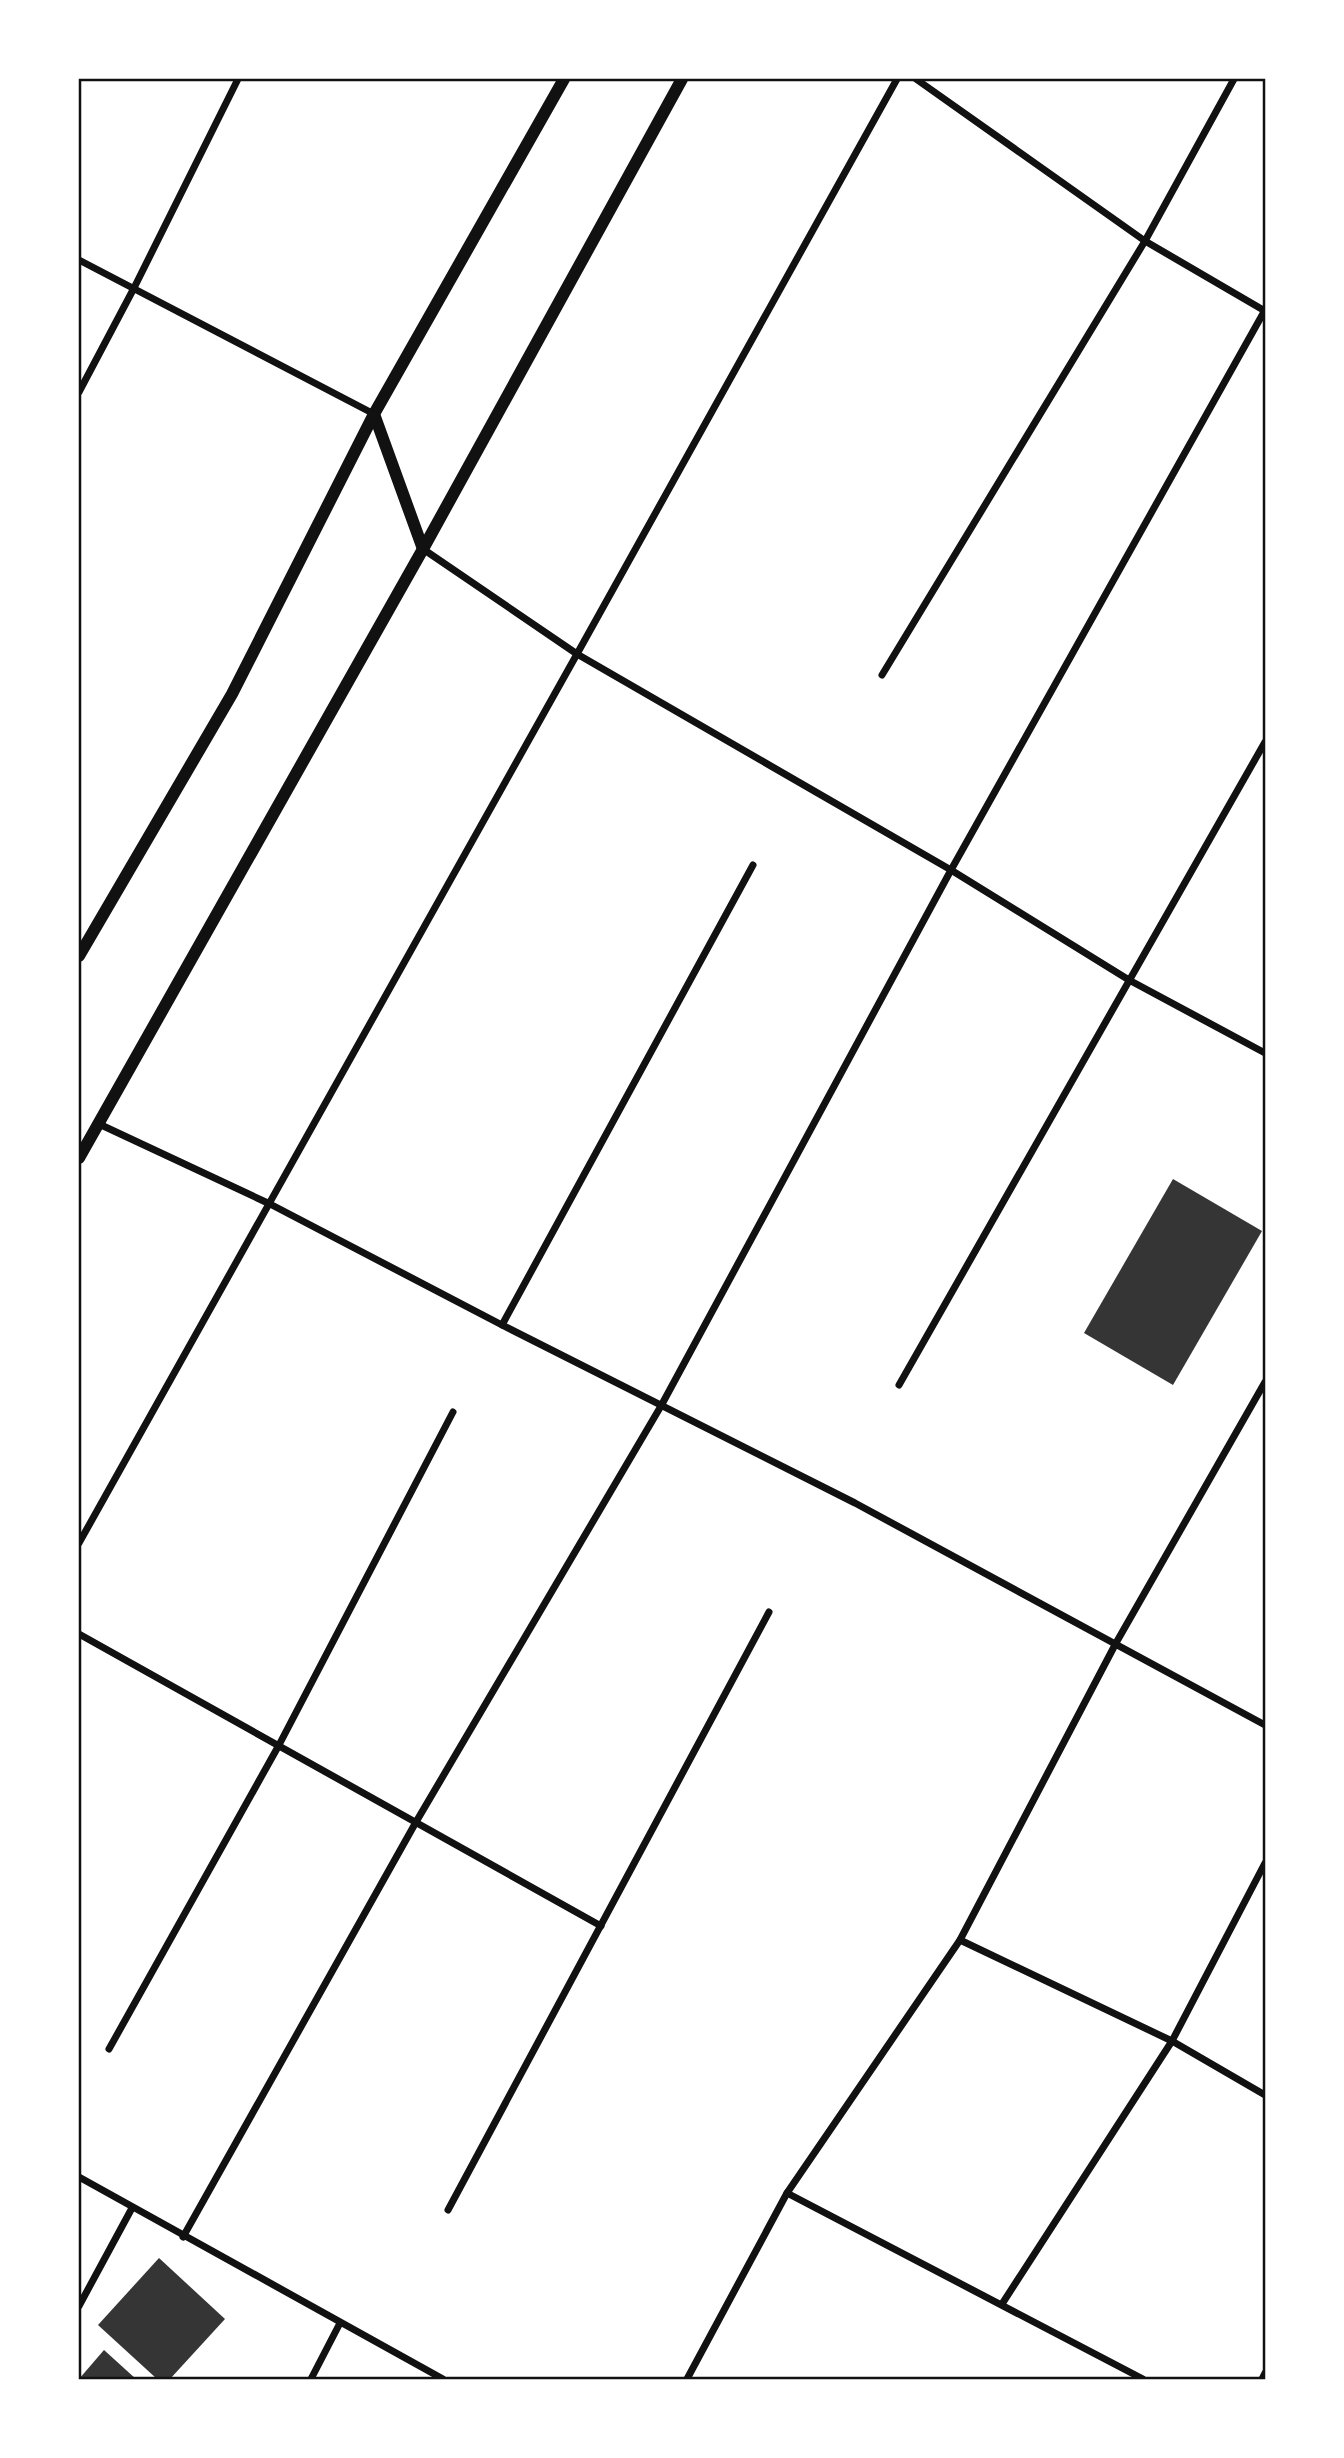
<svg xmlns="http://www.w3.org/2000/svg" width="1344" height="2458" font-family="'Roboto Condensed',sans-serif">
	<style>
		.building { fill: #353535 }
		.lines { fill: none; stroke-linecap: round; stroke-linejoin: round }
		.minor { stroke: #111; stroke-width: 7 }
		.tertiary { stroke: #111; stroke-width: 12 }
		.neatline { fill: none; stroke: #111; stroke-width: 2.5 }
	</style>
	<rect width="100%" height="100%" fill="#fff"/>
	<g class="building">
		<polygon points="1173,1179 1262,1231 1173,1385 1084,1333"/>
		<polygon points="159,2258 225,2319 170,2379 157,2379 98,2325"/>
		<polygon points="104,2350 136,2379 79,2379"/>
	</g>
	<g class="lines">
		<g class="minor">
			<polyline points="916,79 1145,241 1265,311"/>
			<polyline points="79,260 374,414"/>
			<polyline points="79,392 134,288 238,79"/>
			<polyline points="423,549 577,654 951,870 1129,980 1265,1053"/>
			<polyline points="882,675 1145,241 1234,79"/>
			<polyline points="99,1124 270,1204 502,1325 855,1503 1265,1725"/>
			<polyline points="502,1325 753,865"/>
			<polyline points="899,1385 1265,742"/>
			<polyline points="79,1543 577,654 897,79"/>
			<polyline points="79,1634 601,1926"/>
			<polyline points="960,1940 1172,2041 1265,2095"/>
			<polyline points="109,2049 279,1745 453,1412"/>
			<polyline points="79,2177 443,2379"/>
			<polyline points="787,2193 1143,2379"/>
			<polyline points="448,2210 769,1612"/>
			<polyline points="183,2237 416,1822 661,1406 951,870 1265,310"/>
			<polyline points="1002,2304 1172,2041 1265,1863"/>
			<polyline points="79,2306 132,2208"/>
			<polyline points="311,2379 340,2323"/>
			<polyline points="687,2379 787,2193 960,1940 1116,1643 1265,1382"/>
			<polyline points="1262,2379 1265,2373"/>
		</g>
		<g class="tertiary">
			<polyline points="374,414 423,549"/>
			<polyline points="79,956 232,694 374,414 564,79"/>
			<polyline points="79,1158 423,549 682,79"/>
		</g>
	</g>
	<rect width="1344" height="2458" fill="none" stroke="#ffffff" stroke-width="161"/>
	<rect x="80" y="80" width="1184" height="2298" class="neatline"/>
</svg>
